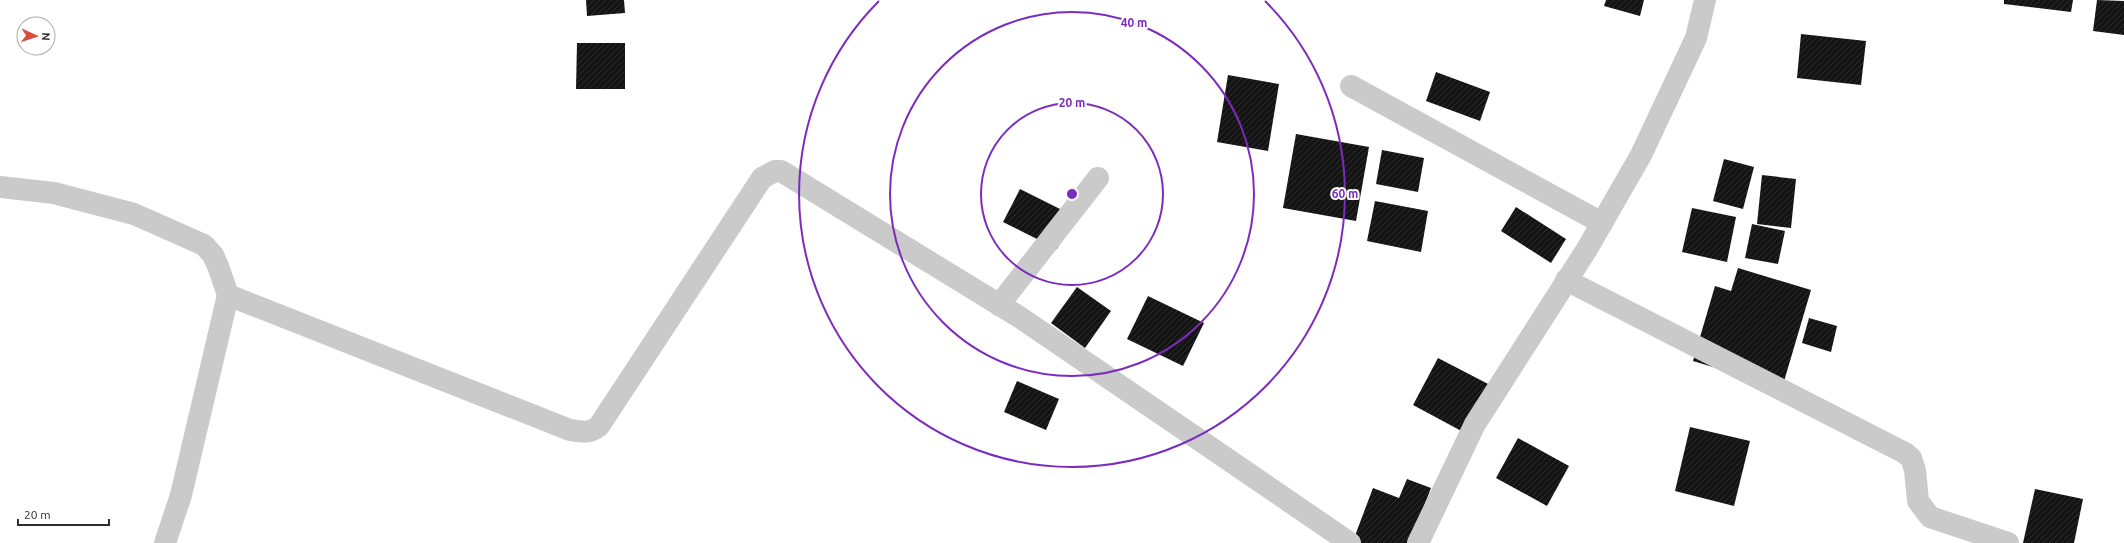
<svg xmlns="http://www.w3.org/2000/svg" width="2124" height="543" font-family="Ubuntu,sans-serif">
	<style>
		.building { fill: url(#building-hatch) }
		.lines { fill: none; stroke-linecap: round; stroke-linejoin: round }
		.minor { stroke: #cacaca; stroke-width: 22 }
		.ring { fill: none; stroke: #7b2cbf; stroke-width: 2 }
		.centre { fill: #7b2cbf; stroke: #fff; stroke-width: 2 }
		.ring-label { font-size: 12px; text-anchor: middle; font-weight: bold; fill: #7b2cbf; stroke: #fff; stroke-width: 4; stroke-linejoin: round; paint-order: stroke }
	</style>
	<defs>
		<pattern id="building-hatch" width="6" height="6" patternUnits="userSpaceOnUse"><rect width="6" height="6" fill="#141414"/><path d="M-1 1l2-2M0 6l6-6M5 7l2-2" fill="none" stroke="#2e2e2e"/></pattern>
	</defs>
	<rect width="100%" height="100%" fill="#fff"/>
	<g class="building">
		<polygon points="586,0 624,0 625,13 587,16"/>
		<polygon points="1606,0 1644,0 1640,16 1604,6"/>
		<polygon points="2004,0 2073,0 2071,12 2004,4"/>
		<polygon points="2097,0 2124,1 2124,35 2093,31"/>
		<polygon points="1801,34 1866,41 1861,85 1797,78"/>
		<polygon points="577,43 625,43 625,89 576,89"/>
		<polygon points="1436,72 1490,92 1480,121 1426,101"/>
		<polygon points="1228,75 1279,84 1268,151 1217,142"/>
		<polygon points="1296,134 1369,147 1356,221 1283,208"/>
		<polygon points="1382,150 1424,158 1418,192 1376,184"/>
		<polygon points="1724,159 1754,167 1743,209 1713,201"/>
		<polygon points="1762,175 1796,179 1791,228 1757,224"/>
		<polygon points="1020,189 1074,216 1057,249 1003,222"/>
		<polygon points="1375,201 1428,211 1421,252 1367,241"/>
		<polygon points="1516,207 1566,239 1551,263 1501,231"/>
		<polygon points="1692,208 1736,217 1727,262 1682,252"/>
		<polygon points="1752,224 1785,231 1778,264 1745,258"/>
		<polygon points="1738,268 1811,290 1782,388 1693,361 1715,286 1731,291"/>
		<polygon points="1077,287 1111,311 1085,348 1051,323"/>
		<polygon points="1148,296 1204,323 1183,366 1127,339"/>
		<polygon points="1809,318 1837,326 1831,352 1802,343"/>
		<polygon points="1438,358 1492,386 1467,434 1413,405"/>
		<polygon points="1017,381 1059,399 1046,430 1004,412"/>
		<polygon points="1690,427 1750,441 1734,506 1675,491"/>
		<polygon points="1518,438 1569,466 1547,506 1496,478"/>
		<polygon points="1407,479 1431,488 1410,543 1358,543 1353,541 1373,488 1399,498"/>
		<polygon points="2035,489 2083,499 2074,543 2023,543"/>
	</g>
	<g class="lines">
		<g class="minor">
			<polyline points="1351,86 1602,223"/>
			<path d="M 0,187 L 54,193 L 134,214 L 204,245 L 213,255 L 218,266 L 228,295 L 570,430 C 582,432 589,434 599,426 L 762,178 L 775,171 L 781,171 L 1021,318 L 1350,543"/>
			<polyline points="1566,280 1905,453 1911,458 1915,470 1918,501 1930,517 2008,543"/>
			<polyline points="999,305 1098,178"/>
			<polyline points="165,543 181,495 228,295"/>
			<polyline points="1418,543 1475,424 1587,249 1641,155 1696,38 1705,0"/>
		</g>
	</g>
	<g class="ring">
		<circle cx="1072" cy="194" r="91"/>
		<circle cx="1072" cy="194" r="182"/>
		<path d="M1265 1A273 273 0 1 1 879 1"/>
	</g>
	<circle cx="1072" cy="194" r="6" class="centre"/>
	<g class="ring-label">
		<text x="1134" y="27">40 m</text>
		<text x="1072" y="107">20 m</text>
		<text x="1345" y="198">60 m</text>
	</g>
	<g transform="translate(36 36) rotate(93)"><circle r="19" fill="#ffffff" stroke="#ababab"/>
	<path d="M0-3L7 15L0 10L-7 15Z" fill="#d64e3d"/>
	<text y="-6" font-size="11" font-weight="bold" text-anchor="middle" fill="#2d2d2d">N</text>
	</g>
	<path d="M18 519v6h91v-6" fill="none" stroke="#2d2d2d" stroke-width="2"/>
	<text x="24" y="519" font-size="12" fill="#2d2d2d" stroke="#ffffff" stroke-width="3" paint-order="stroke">20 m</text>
</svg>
